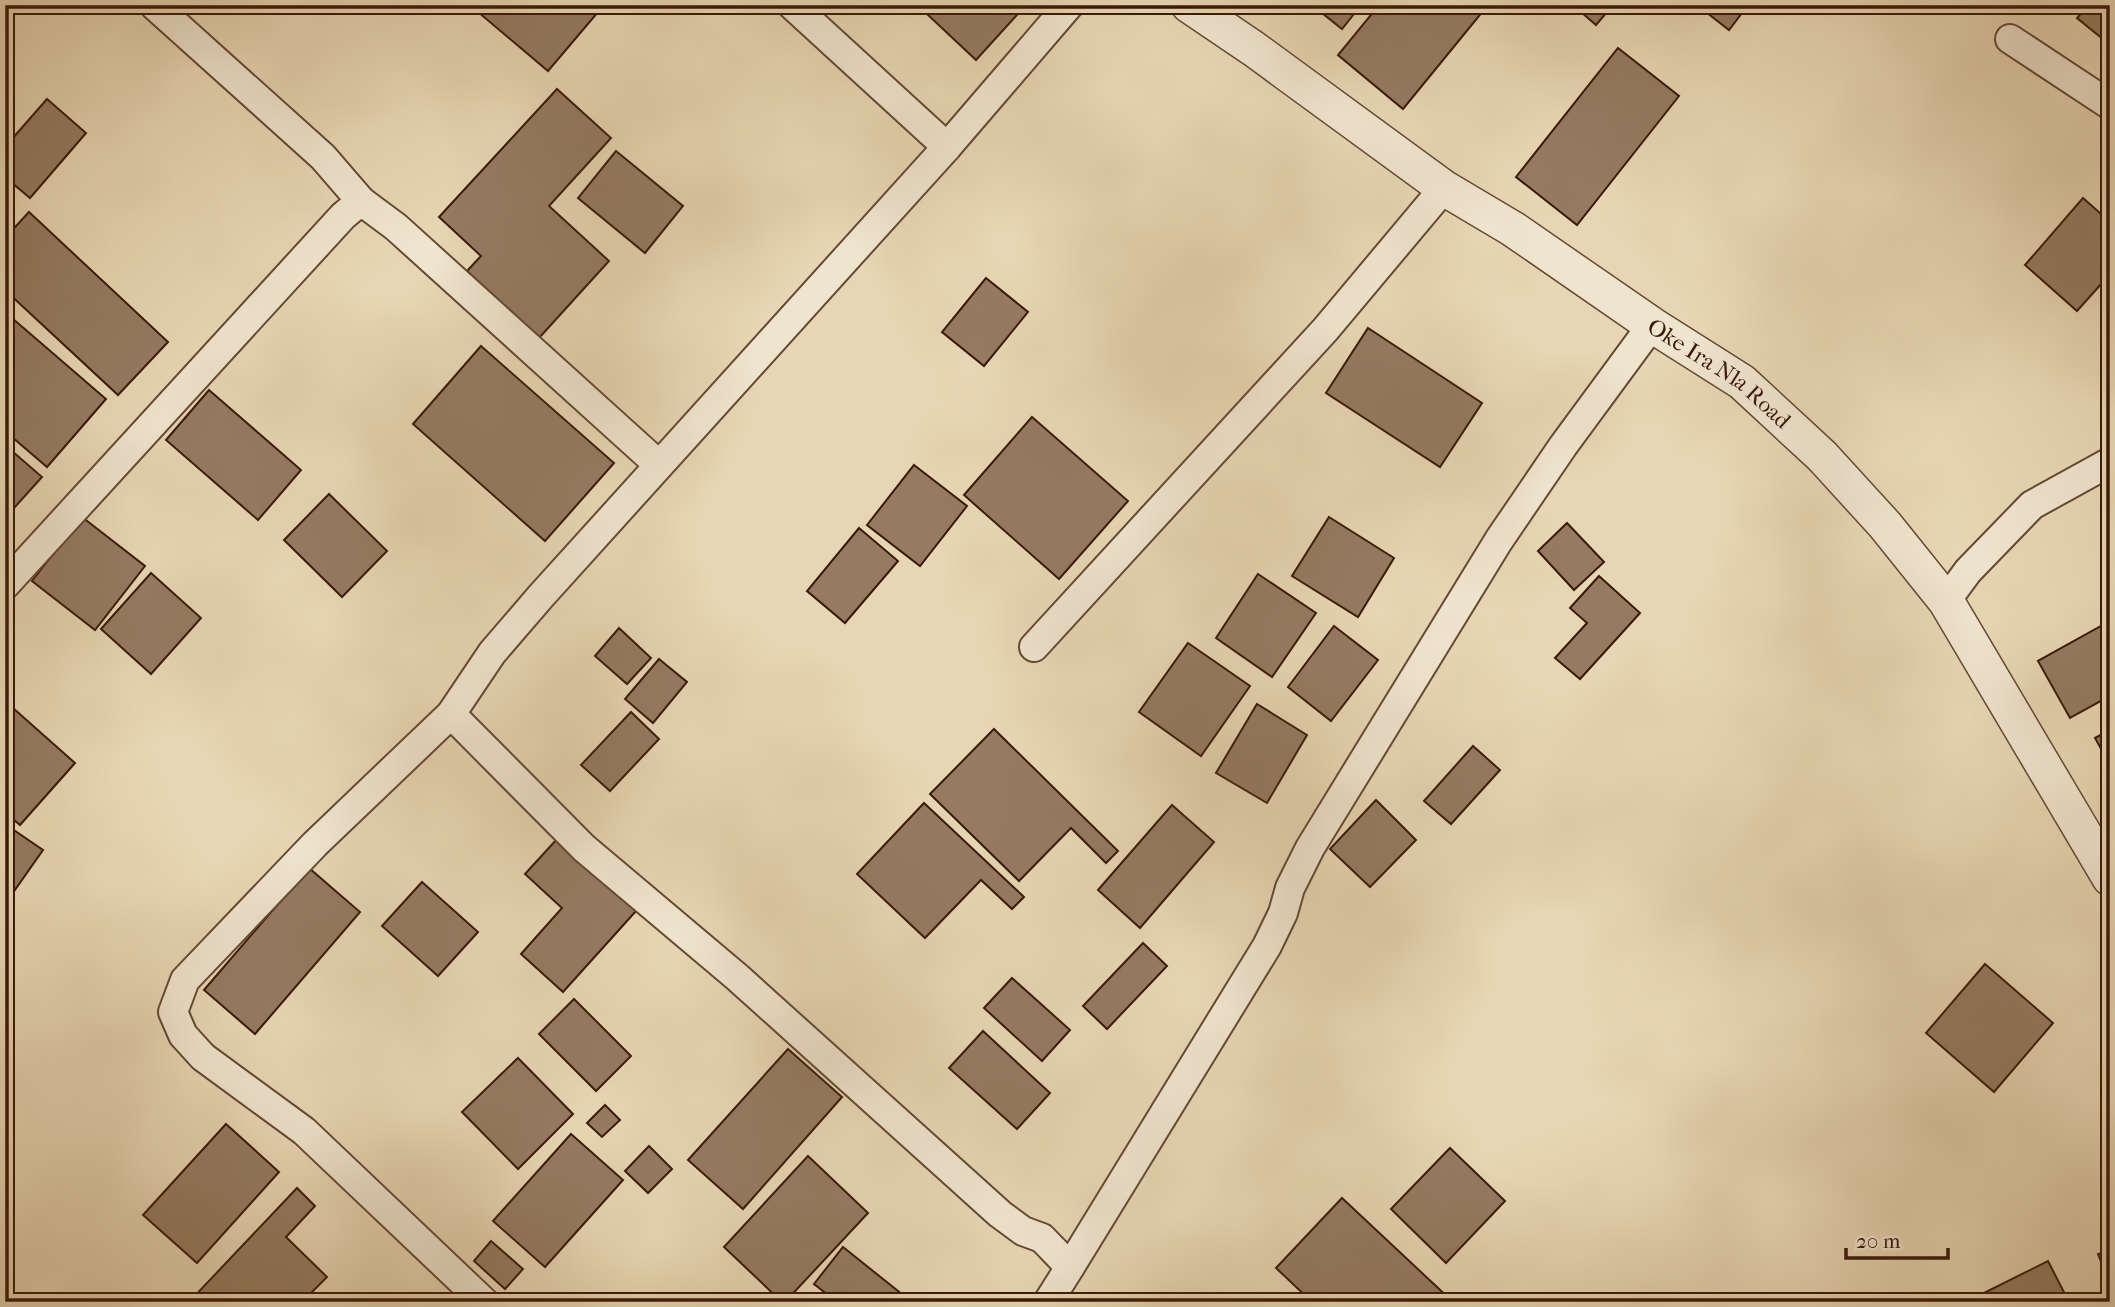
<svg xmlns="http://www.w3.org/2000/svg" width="2115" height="1307" font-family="'IM FELL French Canon',serif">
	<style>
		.building { fill: #947b61; stroke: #3b1909; stroke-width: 2 }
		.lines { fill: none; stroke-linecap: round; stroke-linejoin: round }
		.minor-casing { stroke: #664834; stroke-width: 32 }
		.tertiary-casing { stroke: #664834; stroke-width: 38 }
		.minor { stroke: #efe4ce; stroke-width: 28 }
		.tertiary { stroke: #efe4ce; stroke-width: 35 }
		.labels { text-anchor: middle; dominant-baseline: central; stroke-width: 6; stroke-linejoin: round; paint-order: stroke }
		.street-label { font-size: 23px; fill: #3b1909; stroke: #efe4ce }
	</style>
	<rect width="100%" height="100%" fill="#e7d6b3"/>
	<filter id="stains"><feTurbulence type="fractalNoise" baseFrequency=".00286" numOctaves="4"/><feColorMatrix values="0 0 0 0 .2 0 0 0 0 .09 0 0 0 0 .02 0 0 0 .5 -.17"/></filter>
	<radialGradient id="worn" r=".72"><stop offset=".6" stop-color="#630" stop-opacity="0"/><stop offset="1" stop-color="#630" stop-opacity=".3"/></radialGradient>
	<g class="building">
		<polygon points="484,5 604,5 548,71 478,12"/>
		<polygon points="937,5 1026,5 976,60 928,15"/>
		<polygon points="1312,5 1361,5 1342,29"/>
		<polygon points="1379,5 1488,5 1403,109 1338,55"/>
		<polygon points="1573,5 1613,5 1596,25"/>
		<polygon points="1697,5 1748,5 1729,30"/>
		<polygon points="2088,5 2110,5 2110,45 2077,18"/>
		<polygon points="1618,48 1679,96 1577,225 1516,177"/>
		<polygon points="557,89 611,138 549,206 609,261 539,338 467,271 481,256 439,217"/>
		<polygon points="47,99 86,133 30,198 5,177 5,147"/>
		<polygon points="616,151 683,206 645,253 578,198"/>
		<polygon points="2083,198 2110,222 2110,274 2077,311 2025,265"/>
		<polygon points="29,212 168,342 118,395 5,290 5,238"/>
		<polygon points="986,278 1028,312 984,366 942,332"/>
		<polygon points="5,312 106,399 47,467 5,431"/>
		<polygon points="1368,328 1482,403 1440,467 1326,393"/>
		<polygon points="481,346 614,463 545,541 413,424"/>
		<polygon points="209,390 301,470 258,520 166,440"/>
		<polygon points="1032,417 1128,501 1059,579 964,495"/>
		<polygon points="5,445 42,477 5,518"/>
		<polygon points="914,465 967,506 920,566 867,525"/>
		<polygon points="329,494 387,551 342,597 284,540"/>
		<polygon points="82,517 145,566 95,630 32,581"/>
		<polygon points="1329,517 1394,558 1358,617 1292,576"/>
		<polygon points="1567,523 1604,562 1574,590 1538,551"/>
		<polygon points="859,528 898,561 845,623 807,591"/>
		<polygon points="151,573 201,618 151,674 101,629"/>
		<polygon points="1258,574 1316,613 1272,677 1216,638"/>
		<polygon points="1599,576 1640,613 1580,679 1555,658 1587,623 1570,608"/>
		<polygon points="2110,621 2110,696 2070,718 2038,661"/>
		<polygon points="1334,626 1378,660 1331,721 1288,687"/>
		<polygon points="619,628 651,658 627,684 595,656"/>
		<polygon points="1188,643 1250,686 1201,756 1139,712"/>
		<polygon points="659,659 687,682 653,723 625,699"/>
		<polygon points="1257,704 1307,735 1267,803 1216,773"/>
		<polygon points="13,708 75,763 20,825 5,812 5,716"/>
		<polygon points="631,712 659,739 610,791 581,765"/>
		<polygon points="994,729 1118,851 1106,863 1071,828 1019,881 930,794"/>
		<polygon points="2110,730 2110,765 2095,738"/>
		<polygon points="1473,746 1500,770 1451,824 1424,801"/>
		<polygon points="1376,800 1416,840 1370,887 1330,849"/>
		<polygon points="924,803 1024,897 1012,909 981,880 925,938 857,874"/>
		<polygon points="1172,805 1214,842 1140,928 1098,890"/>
		<polygon points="5,824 43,850 5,904"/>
		<polygon points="557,839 636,911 563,992 521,954 562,908 525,874"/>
		<polygon points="309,868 360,912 255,1034 204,990"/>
		<polygon points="422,882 478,932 438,976 382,926"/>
		<polygon points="1143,943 1167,966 1107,1029 1083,1006"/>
		<polygon points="1985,964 2053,1023 1994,1092 1926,1033"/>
		<polygon points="1012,978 1070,1030 1042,1061 984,1008"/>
		<polygon points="574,999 631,1056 596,1091 539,1034"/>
		<polygon points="983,1031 1050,1093 1017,1129 949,1068"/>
		<polygon points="788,1049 842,1097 743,1209 688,1160"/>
		<polygon points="518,1058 573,1114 518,1169 462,1112"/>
		<polygon points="605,1105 620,1120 602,1137 587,1123"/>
		<polygon points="226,1124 279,1172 197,1263 143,1215"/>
		<polygon points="571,1134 623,1180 545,1267 493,1221"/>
		<polygon points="649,1146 672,1169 648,1193 625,1171"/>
		<polygon points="1450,1148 1505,1201 1446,1263 1391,1209"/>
		<polygon points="808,1156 868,1213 785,1302 782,1302 724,1247"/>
		<polygon points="297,1188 315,1206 286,1237 327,1277 302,1302 189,1302"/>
		<polygon points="1342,1198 1453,1302 1312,1302 1276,1268"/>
		<polygon points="491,1241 523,1269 505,1289 474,1261"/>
		<polygon points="843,1247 908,1299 906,1302 837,1302 814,1284"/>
		<polygon points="2110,1250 2110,1284 2098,1254"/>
		<polygon points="2048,1261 2069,1302 1968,1301"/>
	</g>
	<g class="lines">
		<g class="minor-casing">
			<g id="minor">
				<polyline points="154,5 323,157 361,201"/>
				<polyline points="792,5 947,147"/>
				<polyline points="2010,39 2110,105"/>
				<polyline points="5,585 343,216 361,201 396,227 659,465"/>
				<polyline points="1946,601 1968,571 2032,505 2110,462"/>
				<polyline points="1034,647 1325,330 1444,188"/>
				<polyline points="451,714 315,844 185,980 173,1012 183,1035 203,1057 304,1131 484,1302"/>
				<polyline points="1070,1267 1267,946 1283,913 1290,888 1310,848 1499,540 1563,446 1652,325"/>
				<polyline points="1048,1302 1070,1267 1042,1238 1023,1231 1000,1214 737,977 584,848 451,714 492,653 541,596 947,147 1069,5"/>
			</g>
		</g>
		<g class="tertiary-casing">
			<g id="tertiary">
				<path id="s1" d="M 1189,5 L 1254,49 L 1444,188 L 1513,229 L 1652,325 L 1742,382 L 1822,456 L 1885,525 L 1946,601 L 2110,878"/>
			</g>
		</g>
		<use href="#minor" class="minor"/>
		<use href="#tertiary" class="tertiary"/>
	</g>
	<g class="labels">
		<g class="street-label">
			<text stroke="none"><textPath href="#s1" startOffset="646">Oke Ira Nla Road</textPath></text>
		</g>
	</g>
	<rect width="2115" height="1307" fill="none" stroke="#e7d6b3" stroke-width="28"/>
	<rect x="7" y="7" width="2101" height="1293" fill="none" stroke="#3b1909" stroke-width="3.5"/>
	<rect x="14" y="14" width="2087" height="1279" fill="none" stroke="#3b1909" stroke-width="2"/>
	<path d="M1846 1248v10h102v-10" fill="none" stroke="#3b1909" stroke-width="3.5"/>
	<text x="1856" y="1248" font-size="21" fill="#3b1909" stroke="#efe4ce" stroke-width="5" paint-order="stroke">20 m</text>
	<rect width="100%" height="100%" filter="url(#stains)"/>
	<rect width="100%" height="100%" fill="url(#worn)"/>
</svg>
